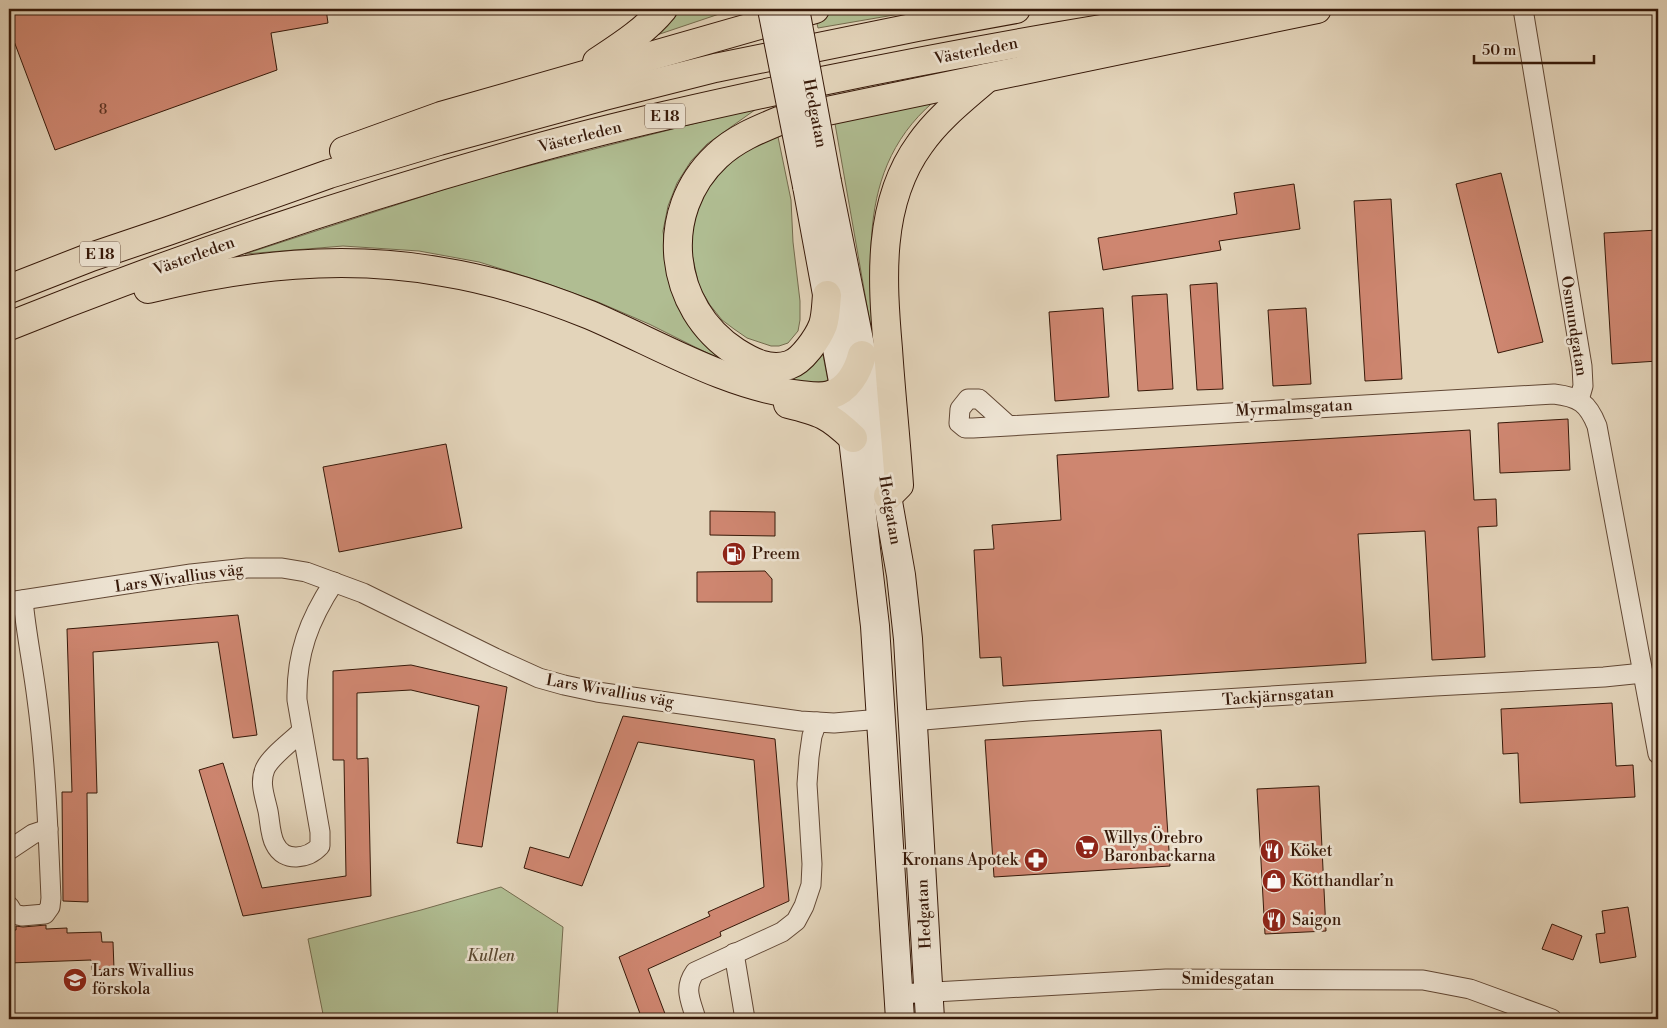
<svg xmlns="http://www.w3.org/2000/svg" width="1667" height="1028" font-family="'Libre Bodoni',serif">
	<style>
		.green { fill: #b0bd92; stroke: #746b4e }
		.building { fill: #ce8670; stroke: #371909 }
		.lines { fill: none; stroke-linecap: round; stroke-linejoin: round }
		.minor-casing { stroke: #624835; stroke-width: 21 }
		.secondary-casing { stroke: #371909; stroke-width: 30 }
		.motorway-casing { stroke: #371909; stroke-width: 30 }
		.minor { stroke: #ede3d2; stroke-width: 19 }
		.secondary { stroke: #ede3d2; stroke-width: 28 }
		.motorway { stroke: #e3d4ba; stroke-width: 28 }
		.secondary-bridge-casing { stroke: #371909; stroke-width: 30; stroke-linecap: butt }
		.secondary-bridge { stroke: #ede3d2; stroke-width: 28 }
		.labels { text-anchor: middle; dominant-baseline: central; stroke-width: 5; stroke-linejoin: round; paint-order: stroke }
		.number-label { font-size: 14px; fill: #5d3423 }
		.shield { fill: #ede3d2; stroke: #6e5645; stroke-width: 1 }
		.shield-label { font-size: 15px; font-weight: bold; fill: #371909 }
		.street-label { font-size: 16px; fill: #371909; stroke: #ede3d2 }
		.poi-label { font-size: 16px; fill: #371909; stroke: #ede3d2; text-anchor: start }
		.park-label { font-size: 16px; font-style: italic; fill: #5b4a32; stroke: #ede3d2 }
	</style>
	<rect width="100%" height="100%" fill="#e3d4ba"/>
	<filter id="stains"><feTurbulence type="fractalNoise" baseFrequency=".004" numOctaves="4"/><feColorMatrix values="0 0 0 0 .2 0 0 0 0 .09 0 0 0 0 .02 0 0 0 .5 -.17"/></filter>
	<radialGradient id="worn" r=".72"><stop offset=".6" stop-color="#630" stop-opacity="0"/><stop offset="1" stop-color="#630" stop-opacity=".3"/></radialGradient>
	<g class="green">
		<polygon points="672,9 734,9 645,39"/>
		<polygon points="842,9 929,9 818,28 815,15"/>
		<path d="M 942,95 C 848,167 871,278 880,380 L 834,118 Z"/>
		<polygon points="759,107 707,144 691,161 677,183 668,206 663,231 668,268 737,364 822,350 828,381 804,383 741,369 695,347 649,324 598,302 540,281 479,262 419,251 343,246 245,254 473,180"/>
		<polygon points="777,132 791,200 793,242 800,301 800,320 798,331 788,343 779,346 771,346 747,338 734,329 722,320 710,305 699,286 690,245 699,198 735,154"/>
		<polygon points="501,887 563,927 557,1019 324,1019 308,939 421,910"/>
	</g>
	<g class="building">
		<polygon points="9,9 326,9 328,23 271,33 277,70 55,150 9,28"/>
		<polygon points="1501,173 1543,342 1498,353 1456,184"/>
		<polygon points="1294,184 1300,229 1219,241 1221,250 1103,270 1098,238 1237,214 1234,193"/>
		<polygon points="1391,199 1402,379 1365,381 1354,201"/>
		<polygon points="1658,230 1658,361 1612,364 1604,233"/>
		<polygon points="1217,283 1223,389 1197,390 1190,285"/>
		<polygon points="1167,294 1173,389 1138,391 1132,296"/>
		<polygon points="1103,308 1109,397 1055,401 1049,312"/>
		<polygon points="1306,308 1311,384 1273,386 1268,310"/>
		<polygon points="1568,419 1570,470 1500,473 1498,423"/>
		<polygon points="1470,430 1474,500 1496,499 1497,526 1478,527 1485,657 1432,660 1425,531 1358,534 1366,663 1003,686 1001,657 980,658 974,550 994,549 992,525 1061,520 1057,455"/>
		<polygon points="446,444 462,528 339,552 323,467"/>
		<polygon points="710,511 775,512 775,536 710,535"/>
		<polygon points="765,571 772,579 772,602 697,602 697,572"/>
		<polygon points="238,615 257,735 233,738 218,642 93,652 97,793 87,793 88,902 63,901 62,792 72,792 67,629"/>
		<polygon points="411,665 507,687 482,847 457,843 479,706 411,690 357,693 357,759 368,758 371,896 243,916 199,770 223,763 262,888 346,876 344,760 333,760 333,671"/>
		<polygon points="1612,703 1616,766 1633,765 1635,797 1520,803 1518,753 1503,754 1501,709"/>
		<polygon points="623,716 775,739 789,901 720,932 721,936 648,969 667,1019 642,1019 619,957 710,916 708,912 764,887 754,760 638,742 582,886 524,868 530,847 569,858"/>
		<polygon points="1161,730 1170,866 994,877 985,740"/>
		<polygon points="1319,786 1326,931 1265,934 1257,789"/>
		<polygon points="1628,907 1636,957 1600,963 1596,934 1605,933 1602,911"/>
		<polygon points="1552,924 1582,936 1573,960 1542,949"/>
		<polygon points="46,925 46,929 67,928 67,933 101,932 102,942 113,942 114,969 92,970 91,960 9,963 9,930 16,930 16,926 23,927"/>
	</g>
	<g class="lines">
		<g class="minor-casing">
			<g id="minor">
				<polyline points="1523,9 1582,366 1583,386 1579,400"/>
				<path d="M 1009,426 L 979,399 L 968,399 L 960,409 L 959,423 L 965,428 L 973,428 C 1166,415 1360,405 1554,394 C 1579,397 1588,403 1597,426 L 1658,754"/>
				<polyline points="9,602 191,574 247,568 282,568 306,572 363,593 495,658 539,678 564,685 597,692 800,721 834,723 881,719"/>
				<polyline points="912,721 1028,711 1435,686 1604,677 1643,673"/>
				<path d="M 302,731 C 292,741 270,757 265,769 C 259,783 265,797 268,811 C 270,821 270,835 275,844 C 284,863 308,859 320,846 L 320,832 L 297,700 C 296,654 309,620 334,582"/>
				<polyline points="9,850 33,834 48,829"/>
				<path d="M 9,906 L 14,914 L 22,916 L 45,914 L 50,907 L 51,898 C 48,832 46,765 37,699 C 33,666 26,633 23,600"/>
				<polyline points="734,953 745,1019"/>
				<polyline points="899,994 1166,979 1423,980 1470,989 1552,1019"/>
				<path d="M 696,1019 C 691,1001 683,989 695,972 L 782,932 L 796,921 L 804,906 L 811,885 L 812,864 L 807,784 L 809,757 L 812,736 L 817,722"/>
			</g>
		</g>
		<g class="secondary-casing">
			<g id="secondary">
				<polyline points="827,182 862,355 901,575 908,639 930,1019"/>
				<polyline points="807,186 852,430 875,626 900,1019"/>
			</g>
		</g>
		<g class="motorway-casing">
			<g id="motorway">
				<path d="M 597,62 C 621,46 645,31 663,9"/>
				<polyline points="344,151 441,116 815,9"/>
				<polyline points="9,289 91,257 168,231 329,174 439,141 604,96 715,68 917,27 1016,9"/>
				<path d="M 148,289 C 245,265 344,254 443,272 C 493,280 543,296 590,315 C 658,344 726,386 800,395 C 810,396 821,398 830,395 C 848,390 858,371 862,355"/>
				<path d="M 827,295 C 826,305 826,316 823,325 C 818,338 802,361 789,365 C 769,371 752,362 736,352 C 668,308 657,212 717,156 C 735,139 757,130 779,121 L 1317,9"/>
				<path d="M 9,326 C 178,258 351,200 526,151 C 622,124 720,103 817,82 C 954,54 1091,29 1230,9"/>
				<path d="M 788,404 C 821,412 829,415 853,438"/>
				<path d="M 888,496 L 899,485 C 896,440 891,394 888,349 C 882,280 877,203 920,144 C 938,118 963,99 987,78"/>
			</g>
		</g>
		<use href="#minor" class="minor"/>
		<use href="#secondary" class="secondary"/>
		<use href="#motorway" class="motorway"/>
		<g class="secondary-bridge-casing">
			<g id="secondary-bridge">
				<polyline points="772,9 807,186"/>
				<polyline points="795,9 827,182"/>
			</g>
		</g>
		<use href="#secondary-bridge" class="secondary-bridge"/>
	</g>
	<defs>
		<g id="fuel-disc" transform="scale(1.25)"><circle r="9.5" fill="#8f2418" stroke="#ede3d2"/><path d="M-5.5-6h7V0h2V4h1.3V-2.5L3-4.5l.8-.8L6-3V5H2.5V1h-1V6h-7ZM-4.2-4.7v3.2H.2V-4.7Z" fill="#fff"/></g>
		<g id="supermarket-disc" transform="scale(1.25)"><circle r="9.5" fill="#8f2418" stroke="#ede3d2"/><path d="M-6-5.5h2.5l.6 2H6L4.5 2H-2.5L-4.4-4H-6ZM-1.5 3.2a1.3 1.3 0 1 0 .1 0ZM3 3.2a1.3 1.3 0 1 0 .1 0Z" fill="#fff"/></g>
		<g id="restaurant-disc" transform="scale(1.25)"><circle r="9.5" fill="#8f2418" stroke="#ede3d2"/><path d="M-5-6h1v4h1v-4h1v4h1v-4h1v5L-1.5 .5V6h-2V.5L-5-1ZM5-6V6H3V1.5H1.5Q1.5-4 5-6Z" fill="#fff"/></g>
		<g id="pharmacy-disc" transform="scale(1.25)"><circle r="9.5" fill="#8f2418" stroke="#ede3d2"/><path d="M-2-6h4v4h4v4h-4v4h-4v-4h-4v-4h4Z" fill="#fff"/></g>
		<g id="shop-disc" transform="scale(1.25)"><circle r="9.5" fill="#8f2418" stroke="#ede3d2"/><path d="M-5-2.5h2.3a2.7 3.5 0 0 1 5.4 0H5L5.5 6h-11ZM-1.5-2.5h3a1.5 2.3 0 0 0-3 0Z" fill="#fff"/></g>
		<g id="school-disc" transform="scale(1.25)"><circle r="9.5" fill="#8f2418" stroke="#ede3d2"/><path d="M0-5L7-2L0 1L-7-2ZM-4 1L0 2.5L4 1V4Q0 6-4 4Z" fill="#fff"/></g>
	</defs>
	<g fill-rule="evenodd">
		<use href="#fuel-disc" x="734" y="554"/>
		<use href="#supermarket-disc" x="1087" y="847"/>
		<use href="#restaurant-disc" x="1272" y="851"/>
		<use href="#pharmacy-disc" x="1036" y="860"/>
		<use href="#shop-disc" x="1274" y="881"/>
		<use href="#restaurant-disc" x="1274" y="920"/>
		<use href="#school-disc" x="75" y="980"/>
	</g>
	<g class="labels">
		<g class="number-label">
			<text x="103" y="110">8</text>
		</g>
		<g class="shield">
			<rect x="645" y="103.5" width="40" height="25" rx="4"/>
			<rect x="80" y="241.5" width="40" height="25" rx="4"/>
		</g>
		<g class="shield-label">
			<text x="665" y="116">E 18</text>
			<text x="100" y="254">E 18</text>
		</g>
		<g class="street-label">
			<text transform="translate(976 51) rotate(-11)">Västerleden</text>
			<text transform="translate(815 113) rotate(79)">Hedgatan</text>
			<text transform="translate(580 137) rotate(-14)">Västerleden</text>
			<text transform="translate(194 256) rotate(-20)">Västerleden</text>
			<text transform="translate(1574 326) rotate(81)">Osmundgatan</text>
			<text transform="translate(1294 408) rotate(-3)">Myrmalmsgatan</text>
			<text transform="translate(890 510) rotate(80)">Hedgatan</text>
			<text transform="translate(179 578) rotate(-8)">Lars Wivallius väg</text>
			<text transform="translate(610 691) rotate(10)">Lars Wivallius väg</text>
			<text transform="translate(1278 696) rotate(-4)">Tackjärnsgatan</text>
			<text transform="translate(924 914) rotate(-93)">Hedgatan</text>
			<text x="1228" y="979">Smidesgatan</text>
		</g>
		<g class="poi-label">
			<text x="752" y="554">Preem</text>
			<text x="1104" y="838">Willys Örebro<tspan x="1104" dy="18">Baronbackarna</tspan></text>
			<text x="1290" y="851">Köket</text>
			<text x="1018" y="860" text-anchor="end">Kronans Apotek</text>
			<text x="1292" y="881">Kötthandlar’n</text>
			<text x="1292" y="920">Saigon</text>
			<text x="92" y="971">Lars Wivallius<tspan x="92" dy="18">förskola</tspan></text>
		</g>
		<g class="park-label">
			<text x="491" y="956">Kullen</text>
		</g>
	</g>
	<rect width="1667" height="1028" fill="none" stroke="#e3d4ba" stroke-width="30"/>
	<rect x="10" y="10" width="1647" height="1008" fill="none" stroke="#371909" stroke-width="2.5"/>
	<rect x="15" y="15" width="1637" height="998" fill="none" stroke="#371909"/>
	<path d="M1474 55v8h120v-8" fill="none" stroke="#371909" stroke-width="2.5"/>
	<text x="1482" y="55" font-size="15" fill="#371909" stroke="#ede3d2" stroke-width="4" paint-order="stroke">50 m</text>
	<rect width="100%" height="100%" filter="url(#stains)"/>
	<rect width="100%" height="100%" fill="url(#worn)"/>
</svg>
